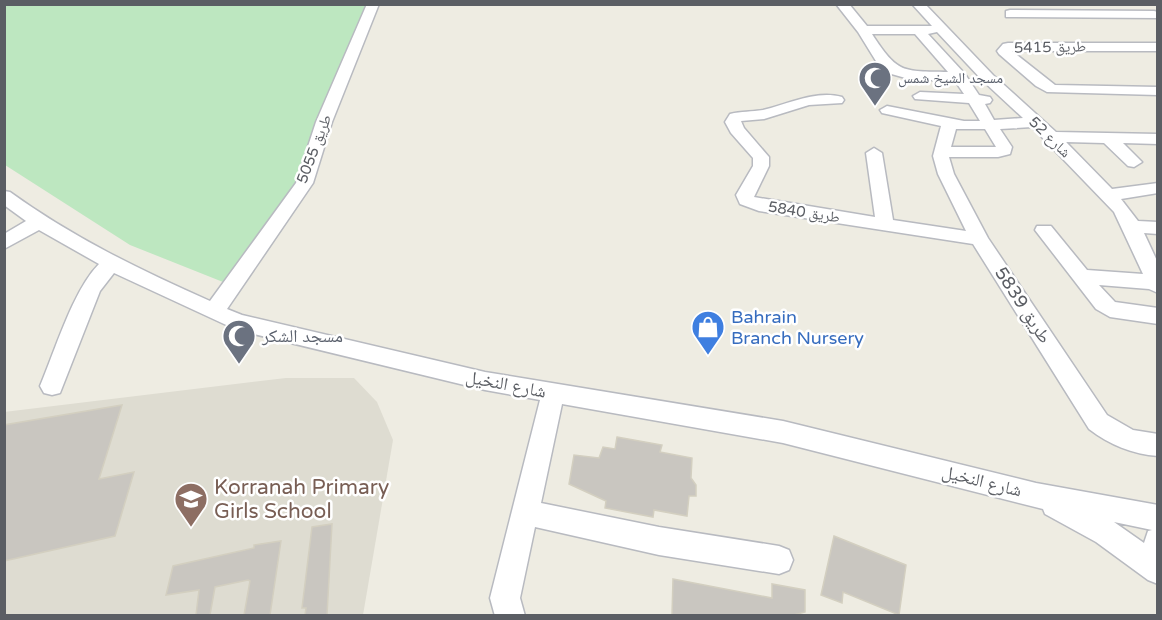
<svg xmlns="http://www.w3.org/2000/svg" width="1162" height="620" font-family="'Varela Round','Noto Naskh Arabic',sans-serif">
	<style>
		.education { fill: #dedcd1 }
		.green { fill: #bde7c0 }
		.building { fill: #c9c6c0; stroke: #d3cfc0; stroke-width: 1.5 }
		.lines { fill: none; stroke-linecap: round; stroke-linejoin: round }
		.minor-casing { stroke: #b8bac0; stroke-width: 3 }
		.minor { fill: #fff; fill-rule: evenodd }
		.labels { text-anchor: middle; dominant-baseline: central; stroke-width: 5; stroke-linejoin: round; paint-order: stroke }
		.far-street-label { font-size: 15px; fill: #5b5e64; stroke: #fff }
		.far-worship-label { font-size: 15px; fill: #5b616d; stroke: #fff; text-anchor: start }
		.street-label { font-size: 18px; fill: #5b5e64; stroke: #fff }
		.shop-label { font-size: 18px; fill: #366cbe; stroke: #fff; text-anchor: start }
		.worship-label { font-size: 18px; fill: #5b616d; stroke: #fff; text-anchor: start }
		.near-education-label { font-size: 21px; fill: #785e54; stroke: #fff; text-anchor: start }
	</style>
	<rect width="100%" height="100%" fill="#eeece2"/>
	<polygon class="education" points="286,378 354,378 377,402 393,440 363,615 5,615 4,412"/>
	<polygon class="green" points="4,5 366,5 325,102 296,187 223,282 130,245 5,165"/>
	<g class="building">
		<polygon points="122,405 99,479 134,472 115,536 4,561 4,425"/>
		<polygon points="617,437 662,445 660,452 692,458 691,478 696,485 696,496 689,496 687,516 654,510 653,517 605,508 606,501 569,484 574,455 599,458 603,447 615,449"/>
		<polygon points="332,524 327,615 305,615 306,608 302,608 312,527"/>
		<polygon points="834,536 906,565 899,615 843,592 842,603 821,595"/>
		<polygon points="281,541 270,615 244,615 250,581 248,580 215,587 210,615 196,615 199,590 166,595 173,566 254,548 254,545"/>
		<polygon points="673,579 772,598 772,584 805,590 805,612 794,615 672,615"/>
	</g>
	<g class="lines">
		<g class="minor-casing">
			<g id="minor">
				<path d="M 367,4 L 379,4 L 332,122 L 313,183 L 227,309 L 242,315 L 485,372 L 783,421 L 1036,483 L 1158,505 L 1158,584 L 1148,580 L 1096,542 L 1045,514 L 1043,509 L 783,443 L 562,404 L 541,503 L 659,527 L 779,546 L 789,550 L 793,560 L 789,570 L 779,574 L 659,555 L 535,527 L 520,598 L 525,616 L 495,616 L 490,598 L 540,400 L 485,390 L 237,330 L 114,273 L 100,291 L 60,393 L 52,395 L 44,393 L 40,386 C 55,351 73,290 99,264 L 39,230 L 4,249 L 4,234 L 26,221 L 4,205 L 4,191 L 10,192 C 72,237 140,270 210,301 L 296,183 L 316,122 ZM 1114,522 L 1152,530 L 1148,531 L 1144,543 Z"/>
				<path d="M 836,4 L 849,4 L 867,26 L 932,26 L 912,4 L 925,4 L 993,75 L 1056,132 L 1158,134 L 1158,144 L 1123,143 L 1142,162 L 1134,167 L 1128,166 L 1104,143 L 1066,142 L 1112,189 L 1158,183 L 1158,193 L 1121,199 L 1138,221 L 1158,222 L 1158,234 L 1144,233 L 1158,263 L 1158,293 L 1149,289 L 1099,285 L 1115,302 L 1158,308 L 1158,324 L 1110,317 L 1096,309 L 1035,230 L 1037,226 L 1051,226 L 1087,270 L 1143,274 L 1114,212 L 1032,127 L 1000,129 L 1012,147 L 1010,154 L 998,157 L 949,157 L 954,174 L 988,238 L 1107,415 L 1133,430 L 1158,434 L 1158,456 C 1132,454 1110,445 1089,429 L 973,244 L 759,211 L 740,204 L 736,195 L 753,166 L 753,158 L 731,133 L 725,122 L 730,114 C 741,111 752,112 763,110 C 789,104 815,90 842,97 L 844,100 L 842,103 L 809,105 L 764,119 L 741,121 L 744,128 L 769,157 L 769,166 L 754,197 L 875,217 L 866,153 L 874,148 L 882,153 L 893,220 L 966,231 L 938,174 L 933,156 L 941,126 L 882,113 L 880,110 L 887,106 L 964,121 L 980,121 L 969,103 L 915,99 L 913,96 L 920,92 L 964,94 L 955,81 L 909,79 L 888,73 L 879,66 L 858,32 ZM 937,32 L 983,81 L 1023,118 L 994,120 L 985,104 L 990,103 L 992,100 L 990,97 L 979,95 L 965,74 L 928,34 ZM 872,34 L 915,34 L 948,72 C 902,71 898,74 872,34 ZM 956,129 L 985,129 L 996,147 L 951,147 Z"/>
				<polygon points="1010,10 1154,11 1158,12 1158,18 1006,17 1006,11"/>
				<polygon points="1008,43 1158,43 1158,51 1012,51 1055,85 1158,87 1158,95 1047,92 1036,86 999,54 997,51 1003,44"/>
			</g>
		</g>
		<use href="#minor" class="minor"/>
	</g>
	<defs>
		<g id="mosque-pin" transform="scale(1.725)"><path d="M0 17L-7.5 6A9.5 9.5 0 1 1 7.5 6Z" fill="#6b7280" stroke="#fff"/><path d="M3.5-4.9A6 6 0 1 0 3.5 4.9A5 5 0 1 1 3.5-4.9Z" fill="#fff"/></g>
		<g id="shop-pin" transform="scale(1.725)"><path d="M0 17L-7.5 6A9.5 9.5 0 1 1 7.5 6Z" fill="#3f7fe0" stroke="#fff"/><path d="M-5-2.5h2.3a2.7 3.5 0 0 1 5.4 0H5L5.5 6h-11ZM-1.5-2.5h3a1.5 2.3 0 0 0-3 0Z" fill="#fff"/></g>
		<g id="school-pin" transform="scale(1.725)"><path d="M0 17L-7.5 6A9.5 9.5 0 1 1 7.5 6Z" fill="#8d6e63" stroke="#fff"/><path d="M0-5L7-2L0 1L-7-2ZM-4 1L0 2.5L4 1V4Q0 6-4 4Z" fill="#fff"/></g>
	</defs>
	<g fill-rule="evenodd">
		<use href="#mosque-pin" x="875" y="78"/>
		<use href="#shop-pin" x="708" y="327"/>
		<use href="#mosque-pin" x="239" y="336"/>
		<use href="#school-pin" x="191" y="499"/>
	</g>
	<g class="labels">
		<g class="far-street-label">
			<text transform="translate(1050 47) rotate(-1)">طريق 5415</text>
			<text transform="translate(1050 137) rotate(44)">شارع 52</text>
			<text transform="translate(314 149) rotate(-69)">طريق 5055</text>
			<text transform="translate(804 212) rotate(9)">طريق 5840</text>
		</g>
		<g class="far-worship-label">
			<text x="898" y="78">مسجد الشيخ شمس</text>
		</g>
		<g class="street-label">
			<text transform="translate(1023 305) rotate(57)">طريق 5839</text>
			<text transform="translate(506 384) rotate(11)">شارع النخيل</text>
			<text transform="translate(982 481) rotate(14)">شارع النخيل</text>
		</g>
		<g class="shop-label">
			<text x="731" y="317">Bahrain<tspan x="731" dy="21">Branch Nursery</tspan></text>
		</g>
		<g class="worship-label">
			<text x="262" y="336">مسجد الشكر</text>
		</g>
		<g class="near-education-label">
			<text x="214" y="487">Korranah Primary<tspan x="214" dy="24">Girls School</tspan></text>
		</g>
	</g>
	<rect width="1162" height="620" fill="none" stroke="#5b5e64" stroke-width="12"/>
</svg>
